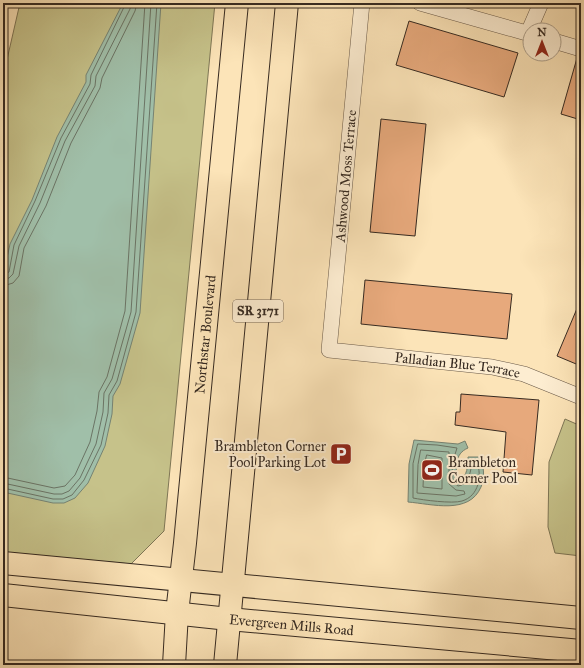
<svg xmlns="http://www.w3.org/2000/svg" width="584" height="668" font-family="'IM FELL Great Primer',serif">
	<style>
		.green { fill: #c6c28a; stroke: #7e7656 }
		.water { fill: #a0bfa9; stroke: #768373 }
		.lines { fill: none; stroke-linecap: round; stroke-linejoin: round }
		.shore { stroke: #6b7465; stroke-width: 1 }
		.building { fill: #e7a97c; stroke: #362a21 }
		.minor-casing { stroke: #685847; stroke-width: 16 }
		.primary-casing { stroke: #362a21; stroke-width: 24 }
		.minor { stroke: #fdedd1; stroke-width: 15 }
		.primary { stroke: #fce4b8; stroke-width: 22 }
		.labels { text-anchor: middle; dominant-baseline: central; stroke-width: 4; stroke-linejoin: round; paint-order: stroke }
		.shield { fill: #fdedd1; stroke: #726456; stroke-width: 1 }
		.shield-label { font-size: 13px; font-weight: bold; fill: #362a21 }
		.street-label { font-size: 14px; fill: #362a21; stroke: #fdedd1 }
		.poi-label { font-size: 14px; fill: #362a21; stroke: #fdedd1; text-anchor: end }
	</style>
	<rect width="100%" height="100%" fill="#fce4b8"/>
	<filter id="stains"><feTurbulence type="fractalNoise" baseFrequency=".005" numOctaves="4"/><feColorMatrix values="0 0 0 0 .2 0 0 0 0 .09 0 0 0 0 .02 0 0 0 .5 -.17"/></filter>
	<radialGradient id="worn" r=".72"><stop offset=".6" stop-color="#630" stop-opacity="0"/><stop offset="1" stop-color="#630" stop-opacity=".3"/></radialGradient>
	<g class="green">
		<polygon points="20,3 215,3 164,531 131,564 3,552 3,77"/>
		<polygon points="565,419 581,426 581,556 555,553 548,527 549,462"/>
	</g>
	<g class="water">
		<polygon points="123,3 161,3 140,313 120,384 113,396 112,414 105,446 88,483 75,498 64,503 53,503 3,492 3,277 10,244 32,200 57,137 86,82 86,75"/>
		<path d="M 414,440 L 458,444 L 465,441 L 468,448 C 454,454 456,468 457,480 L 460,482 C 467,475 468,467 468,457 L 480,457 C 484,466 485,478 481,487 C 469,515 432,504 408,502 L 409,464 Z"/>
	</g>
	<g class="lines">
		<g class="shore">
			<polyline points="3,275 9,272 14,245 35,201 61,138 90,84 91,75 126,3"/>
			<polyline points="3,280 9,278 13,274 19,246 40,203 65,141 95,86 96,76 130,9 131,3"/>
			<polyline points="3,286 13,283 19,276 24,248 46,206 71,143 100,88 102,78 135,11 137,3"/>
			<path d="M 418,444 L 437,445 L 457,448 L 452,464 L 453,482 L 458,486 C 469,485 471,470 472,462 L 477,462 C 482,476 479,496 462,501 C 452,504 423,500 413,498 L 413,464 Z"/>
			<polygon points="421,450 449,452 449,484 456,490 464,491 465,494 456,496 417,493 418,465"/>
			<polygon points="427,455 442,458 442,489 423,487 424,466"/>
			<polyline points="3,477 54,488 65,486 75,475 90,442 97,411 99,392 107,377 125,311 145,3"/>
			<polyline points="3,483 54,494 62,494 69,491 80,478 96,444 103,412 104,393 112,379 131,312 151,3"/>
			<polyline points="3,488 53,499 63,499 72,495 84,480 101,445 108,413 109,395 117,381 136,312 157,3"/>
		</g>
	</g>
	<g class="building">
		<polygon points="409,21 518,53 504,97 396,65"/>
		<polygon points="577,58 581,59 581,120 561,114"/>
		<polygon points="381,119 426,124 415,236 370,232"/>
		<polygon points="365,280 512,294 507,339 361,324"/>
		<polygon points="581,299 581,366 557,356"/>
		<polygon points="461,394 539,400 532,475 503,472 506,432 455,425 456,412 460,412"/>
	</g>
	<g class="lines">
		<g class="minor-casing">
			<g id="minor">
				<path id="s1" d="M 362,3 L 329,350 L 492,367 L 524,374 L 581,397"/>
				<polyline points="420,3 530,34"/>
				<polyline points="528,33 541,3"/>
				<polyline points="554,41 581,49"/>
			</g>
		</g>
		<g class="primary-casing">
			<g id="primary">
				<polyline points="3,563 581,618"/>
				<path id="s2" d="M 3,595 L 229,619 L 581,651"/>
				<path id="s3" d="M 174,665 L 177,613 L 185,543 L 237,3"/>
				<polyline points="225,665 287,3"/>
			</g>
		</g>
		<use href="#minor" class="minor"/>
		<use href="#primary" class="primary"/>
	</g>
	<defs>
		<g id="parking-square" transform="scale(1.15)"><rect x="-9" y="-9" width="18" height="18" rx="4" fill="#8f2418" stroke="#fdedd1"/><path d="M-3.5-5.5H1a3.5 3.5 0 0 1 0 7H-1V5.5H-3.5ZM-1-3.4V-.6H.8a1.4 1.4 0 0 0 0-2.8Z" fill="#fff"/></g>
		<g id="stadium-square" transform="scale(1.15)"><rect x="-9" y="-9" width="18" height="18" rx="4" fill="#8f2418" stroke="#fdedd1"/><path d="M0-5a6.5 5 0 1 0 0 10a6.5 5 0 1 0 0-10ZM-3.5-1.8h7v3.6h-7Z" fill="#fff"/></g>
	</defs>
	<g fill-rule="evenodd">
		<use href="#parking-square" x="341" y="454"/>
		<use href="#stadium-square" x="432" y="470"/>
	</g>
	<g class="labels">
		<rect class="shield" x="233" y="300" width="50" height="22" rx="3"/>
		<g class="shield-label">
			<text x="258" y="311">SR 3171</text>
		</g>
		<g class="street-label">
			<text transform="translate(346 176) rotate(-85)">Ashwood Moss Terrace</text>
			<text stroke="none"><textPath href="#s3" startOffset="332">Northstar Boulevard</textPath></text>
			<text stroke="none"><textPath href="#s1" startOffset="478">Palladian Blue Terrace</textPath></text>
			<text stroke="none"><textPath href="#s2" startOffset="290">Evergreen Mills Road</textPath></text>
		</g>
		<g class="poi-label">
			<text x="326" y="446">Brambleton Corner<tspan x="326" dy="16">Pool Parking Lot</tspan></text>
			<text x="448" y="462" text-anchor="start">Brambleton<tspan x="448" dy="16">Corner Pool</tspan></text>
		</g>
	</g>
	<rect width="584" height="668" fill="none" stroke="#fce4b8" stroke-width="16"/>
	<rect x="4" y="4" width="576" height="660" fill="none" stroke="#362a21" stroke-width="2"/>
	<rect x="8" y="8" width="568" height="652" fill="none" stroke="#362a21"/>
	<g transform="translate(542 42)"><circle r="19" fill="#fdedd1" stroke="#ad9f8b"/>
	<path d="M0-3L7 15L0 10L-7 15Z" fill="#8f2418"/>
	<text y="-6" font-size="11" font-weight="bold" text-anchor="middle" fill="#362a21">N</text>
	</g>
	<rect width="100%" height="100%" filter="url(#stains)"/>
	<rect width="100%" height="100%" fill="url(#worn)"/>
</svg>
